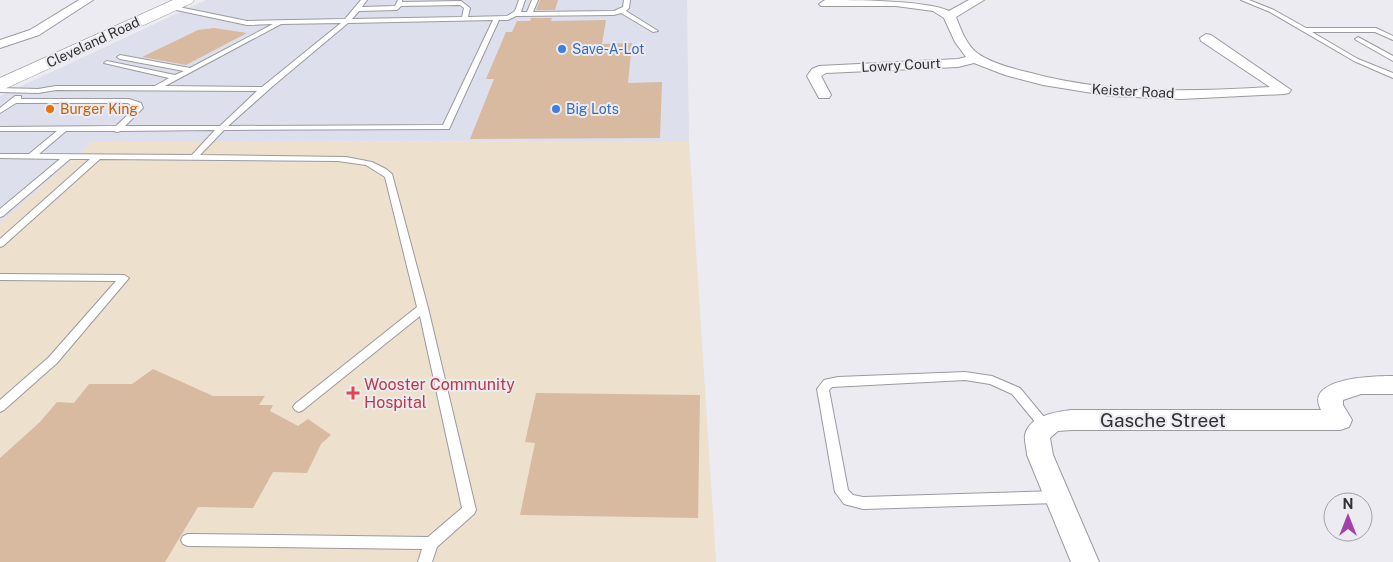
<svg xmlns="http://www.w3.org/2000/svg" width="1393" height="562" font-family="'Public Sans',sans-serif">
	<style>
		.built { fill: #dedfec }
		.medical { fill: #ede0cc }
		.building { fill: #d7baa0 }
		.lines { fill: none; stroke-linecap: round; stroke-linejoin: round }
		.service-casing { stroke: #9a9aa0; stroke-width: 2 }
		.minor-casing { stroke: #9a9aa0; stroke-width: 2 }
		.primary-casing { stroke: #9a9aa0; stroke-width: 1 }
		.service { fill: #fff; fill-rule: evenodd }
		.minor { fill: #fff; fill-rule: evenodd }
		.primary { fill: #fff; fill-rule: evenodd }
		.shop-dot { fill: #3f7fe0; stroke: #ebebf1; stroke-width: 2 }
		.food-dot { fill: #e8710a; stroke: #ebebf1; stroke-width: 2 }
		.health-dot { fill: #e0444e; stroke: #ebebf1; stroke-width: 2 }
		.labels { text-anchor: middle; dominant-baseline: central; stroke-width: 4; stroke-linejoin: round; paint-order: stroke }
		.far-street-label { font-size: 14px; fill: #313133; stroke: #ebebf1 }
		.far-shop-label { font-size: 14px; fill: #366cbe; stroke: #ebebf1; text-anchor: start }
		.far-food-label { font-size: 14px; fill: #c56008; stroke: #ebebf1; text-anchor: start }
		.health-label { font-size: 16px; fill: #be3a42; stroke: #ebebf1; text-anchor: start }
		.near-street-label { font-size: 19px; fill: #313133; stroke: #ebebf1 }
	</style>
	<rect width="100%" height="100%" fill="#ebebf1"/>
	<polygon class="built" points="206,0 687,0 689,141 93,142 0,223 0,96"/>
	<polygon class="medical" points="689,141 716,562 0,562 0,223 93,142"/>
	<g class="building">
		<polygon points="540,0 558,0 555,10 536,10"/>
		<polygon points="531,18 552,18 551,21 606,20 602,44 632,43 628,83 662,82 660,138 470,139 494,79 486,79 506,32 512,32 517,21 530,21"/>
		<polygon points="214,28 247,33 186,65 142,57 198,30"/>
		<polygon points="153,369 213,396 265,396 259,405 273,405 270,411 298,426 308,419 331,435 321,444 307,473 273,472 253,508 198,507 165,562 0,562 0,458 40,422 57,402 74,403 89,384 132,384"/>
		<polygon points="536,393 700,395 698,518 520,515 535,443 525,442"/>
	</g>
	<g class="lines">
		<g class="service-casing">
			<g id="service">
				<path d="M 361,0 L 367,0 L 362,7 L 395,6 L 398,0 L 402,0 L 402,2 L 461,1 L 470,8 L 468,17 L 507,16 L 515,11 L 519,0 L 525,0 L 521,12 L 527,12 L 532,0 L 538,0 L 533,12 L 614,11 L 623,7 L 624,0 L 630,0 L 629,8 L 626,11 L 658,31 L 653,32 L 621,13 L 614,15 L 516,16 L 508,20 L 499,20 L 449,129 L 224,130 L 200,155 L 346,157 L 372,162 L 386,169 L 392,174 L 428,308 L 476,510 L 474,514 L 437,547 L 432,562 L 418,562 L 422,549 L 188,546 L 183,544 L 181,540 L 183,536 L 188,534 L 428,537 L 462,508 L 420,316 L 303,410 L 299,412 L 295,410 L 293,407 L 295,404 L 417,307 L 385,177 L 366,165 L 338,161 L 100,159 L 3,246 L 0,247 L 0,239 L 90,159 L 70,159 L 3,216 L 0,217 L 0,209 L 60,159 L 0,158 L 0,154 L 29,154 L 57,131 L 0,131 L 0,127 L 116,126 L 135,108 L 128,103 L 16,103 L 0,113 L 0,108 L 15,96 L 21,96 L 21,99 L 129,99 L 141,103 L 143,108 L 125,126 L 220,126 L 257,91 L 56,90 L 38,93 L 0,92 L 0,88 L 38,89 L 56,86 L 155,86 L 169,78 L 104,63 L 107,61 L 175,75 L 184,71 L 120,59 L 117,57 L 120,55 L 190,68 L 273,24 L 247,25 L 167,8 L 166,7 L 169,5 L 247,21 L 345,19 ZM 460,5 L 464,8 L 462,17 L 352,19 L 359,11 L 397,10 L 401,6 ZM 493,20 L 443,125 L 228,126 L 274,85 L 348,23 ZM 341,23 L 262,87 L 165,86 L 281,24 ZM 215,130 L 192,155 L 39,154 L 66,131 L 114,131 L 117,132 L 121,131 Z"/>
				<polygon points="1241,0 1249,0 1274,10 1306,28 1376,28 1393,36 1393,40 1375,32 1312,32 1358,59 1393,73 1393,78 1354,61 1270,12"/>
				<polygon points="1358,37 1393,56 1393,61 1356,40 1355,39"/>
				<polygon points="0,274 124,275 129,278 57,363 4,410 0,412 0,400 49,357 116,281 0,280"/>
				<polygon points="965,372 992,376 1020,388 1049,423 1051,426 1049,429 1045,431 1041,429 1012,394 990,384 965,380 832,387 829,390 848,490 853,495 863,497 1057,491 1062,493 1064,497 1062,501 1057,503 863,509 844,504 835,492 817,389 824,380 838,377"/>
			</g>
		</g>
		<g class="minor-casing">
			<g id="minor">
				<polygon points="79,0 93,0 39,35 0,48 0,40 30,30"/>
				<path d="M 825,0 C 854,0 926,0 949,11 L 969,0 L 984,0 L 956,17 C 961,30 966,44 977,53 C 991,63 1010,68 1027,72 C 1106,94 1188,92 1270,87 L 1201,41 L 1200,38 L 1206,34 L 1211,35 L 1291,90 L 1289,93 L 1284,94 L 1181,99 L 1111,96 L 1043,85 L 1005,75 L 974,63 L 958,67 L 826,73 L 821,76 L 831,95 L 829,98 L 819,98 L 807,76 L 812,69 L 819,66 L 958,59 L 966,57 L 955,42 L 944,18 L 933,11 L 896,6 L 821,6 L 819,4 Z"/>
				<path d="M 1393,376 L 1393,394 L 1361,394 L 1343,400 L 1343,405 L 1352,420 L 1349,427 L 1340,430 L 1071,430 L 1058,431 L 1050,438 L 1053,455 L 1099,562 L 1071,562 L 1027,455 C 1027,449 1024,441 1025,435 C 1029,416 1055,412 1071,410 L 1321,410 C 1303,377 1376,376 1393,376 Z"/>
			</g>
		</g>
		<g class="primary-casing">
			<polygon id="primary" points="173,0 194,0 192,3 0,91 0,78"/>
		</g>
		<use href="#service" class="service"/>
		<use href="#minor" class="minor"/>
		<use href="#primary" class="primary"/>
	</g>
	<g class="shop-dot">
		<circle cx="562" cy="49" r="5"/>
		<circle cx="556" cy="109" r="5"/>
	</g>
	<circle class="food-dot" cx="50" cy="109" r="5"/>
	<path class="health-dot" d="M350.5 385.5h5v5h5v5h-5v5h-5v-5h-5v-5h5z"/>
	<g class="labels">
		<g class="far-street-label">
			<text transform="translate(93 42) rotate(-25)">Cleveland Road</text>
			<text transform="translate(901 65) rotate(-3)">Lowry Court</text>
			<text transform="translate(1133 91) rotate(3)">Keister Road</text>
		</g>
		<g class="far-shop-label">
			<text x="572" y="49">Save-A-Lot</text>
			<text x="566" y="109">Big Lots</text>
		</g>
		<g class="far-food-label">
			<text x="60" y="109">Burger King</text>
		</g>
		<g class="health-label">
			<text x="364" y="384">Wooster Community<tspan x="364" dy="18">Hospital</tspan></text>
		</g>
		<g class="near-street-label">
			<text x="1163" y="420">Gasche Street</text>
		</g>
	</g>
	<g transform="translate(1348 517)"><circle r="24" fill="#ebebf1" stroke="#a1a1a5"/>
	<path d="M0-4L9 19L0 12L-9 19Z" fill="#a341a7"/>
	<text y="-8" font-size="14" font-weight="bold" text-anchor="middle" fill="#313133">N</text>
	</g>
</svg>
